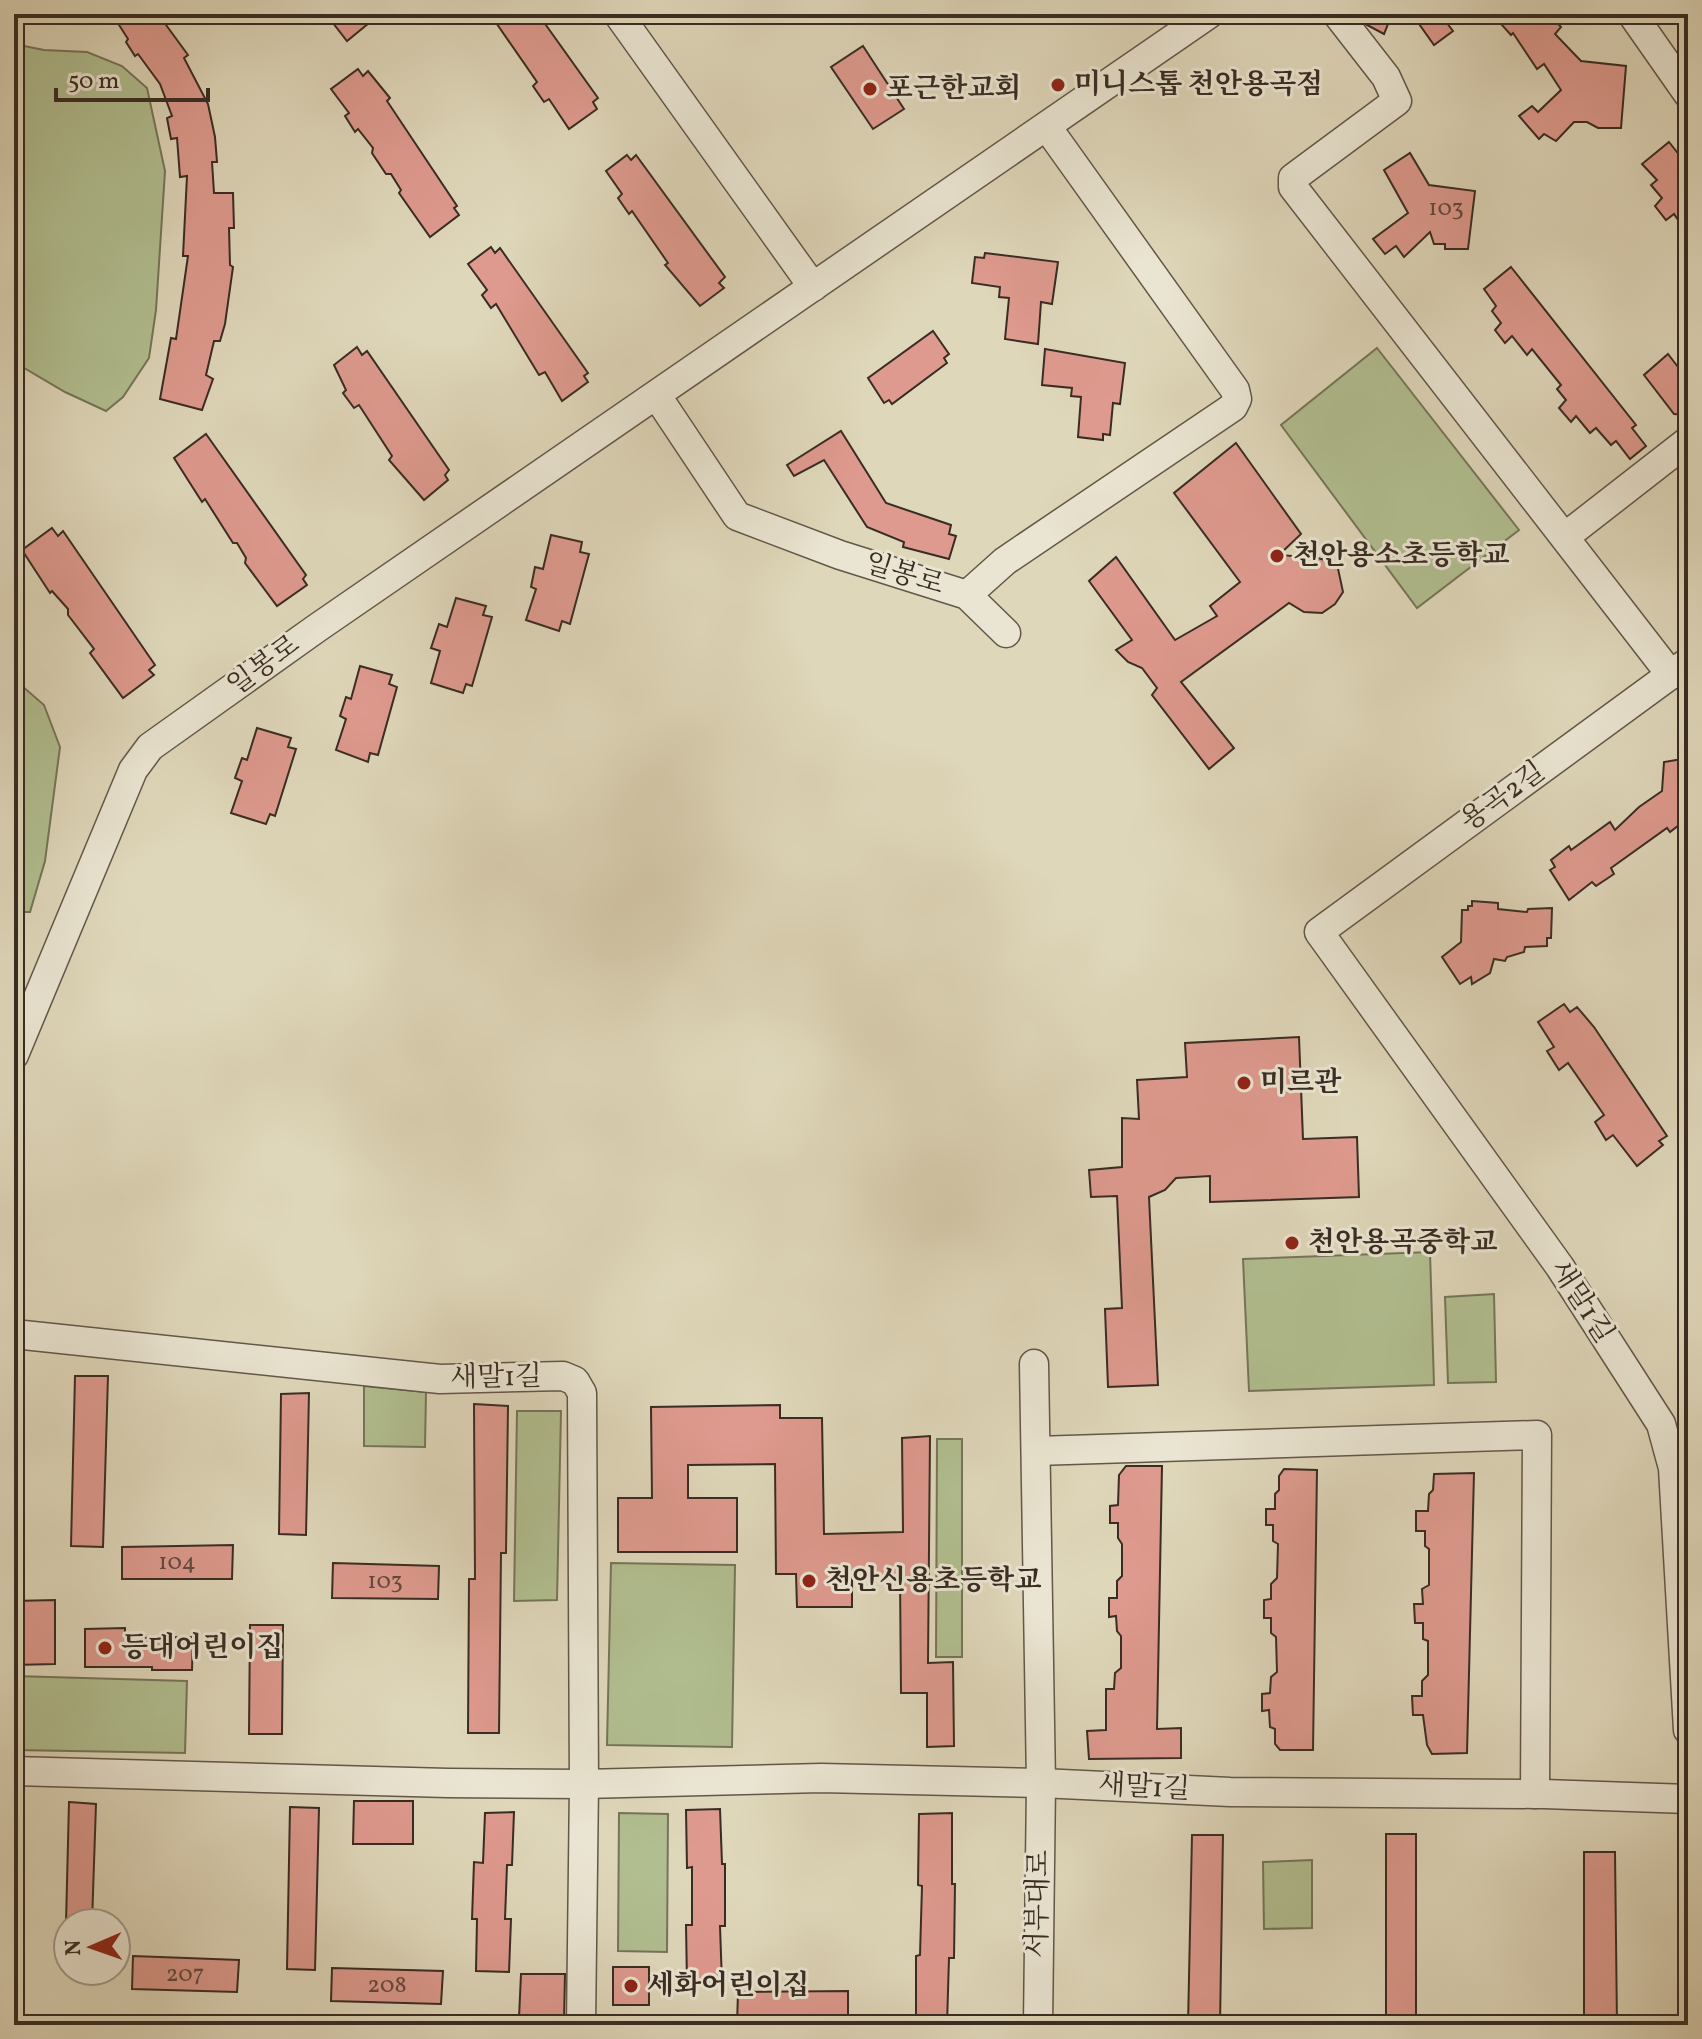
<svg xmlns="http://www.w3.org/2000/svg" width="1702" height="2039" font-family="Vollkorn,'Noto Serif KR',serif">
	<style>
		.green { fill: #b1be90; stroke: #75755a; stroke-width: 2 }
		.building { fill: #de9a8e; stroke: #392c23; stroke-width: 2 }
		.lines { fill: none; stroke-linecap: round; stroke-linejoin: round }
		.minor-casing { stroke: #625749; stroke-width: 31 }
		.minor { stroke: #eae5d2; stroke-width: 28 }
		.poi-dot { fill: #8f2418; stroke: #eae5d2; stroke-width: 3 }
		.labels { text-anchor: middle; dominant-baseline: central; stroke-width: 6; stroke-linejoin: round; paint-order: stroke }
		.number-label { font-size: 24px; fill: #62483e }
		.poi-label { font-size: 28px; font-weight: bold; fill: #392c23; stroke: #eae5d2; text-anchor: start }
		.street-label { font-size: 28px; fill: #392c23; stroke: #eae5d2 }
	</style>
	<rect width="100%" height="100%" fill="#dfd7ba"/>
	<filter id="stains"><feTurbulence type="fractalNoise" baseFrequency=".0025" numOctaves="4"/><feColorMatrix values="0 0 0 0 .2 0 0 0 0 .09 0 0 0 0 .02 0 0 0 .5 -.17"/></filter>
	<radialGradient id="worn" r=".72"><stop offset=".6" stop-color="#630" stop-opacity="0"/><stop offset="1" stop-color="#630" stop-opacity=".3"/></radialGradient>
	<g class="green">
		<polygon points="14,44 44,50 87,52 122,66 147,88 165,171 156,310 149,358 123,397 106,411 65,392 14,362"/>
		<polygon points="1377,348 1519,530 1417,608 1281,425"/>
		<polygon points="14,679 44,705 60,747 45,861 30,912 14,912"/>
		<polygon points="1430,1252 1434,1385 1249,1391 1243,1259"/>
		<polygon points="1494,1294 1496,1382 1448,1383 1445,1297"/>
		<polygon points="364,1386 426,1392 425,1447 364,1446"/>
		<polygon points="517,1411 561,1411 557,1600 514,1601"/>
		<polygon points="937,1439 962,1439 962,1657 936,1657"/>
		<polygon points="611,1563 735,1565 732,1747 607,1745"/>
		<polygon points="14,1676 187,1681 185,1753 14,1750"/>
		<polygon points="619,1813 668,1814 667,1952 618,1951"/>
		<polygon points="1312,1860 1312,1928 1264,1929 1263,1862"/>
	</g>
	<g class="building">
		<polygon points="112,14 158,14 188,55 184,58 208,104 215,137 217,162 212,162 214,193 233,193 234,228 229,228 230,265 233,267 225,324 220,341 214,341 206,375 213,379 202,410 160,399 171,338 176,339 188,256 183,256 187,176 180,177 177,138 171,139 167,118 172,116 160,84 138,54 135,56 126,42 128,39"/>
		<polygon points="326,14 380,14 347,41"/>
		<polygon points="490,14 538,14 598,98 593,102 597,109 569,129 549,99 544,102 533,86 537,82"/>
		<polygon points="1359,14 1392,14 1384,34 1367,25"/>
		<polygon points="1412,14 1440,14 1453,31 1434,45"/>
		<polygon points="1492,14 1550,14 1561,27 1555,34 1581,61 1626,66 1621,128 1598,128 1587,122 1574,122 1556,141 1544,134 1539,139 1519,116 1532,106 1538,112 1561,90 1544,64 1537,69 1513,33 1511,35"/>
		<polygon points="863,46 904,109 873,129 831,67"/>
		<polygon points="358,69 363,76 368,71 390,98 387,101 457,206 454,208 459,215 430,237 399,193 401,190 391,174 386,174 372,153 373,148 358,129 355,132 345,116 349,113 331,89"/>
		<polygon points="1669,142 1688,166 1688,235 1674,214 1666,220 1655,206 1662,198 1651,185 1657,180 1642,164"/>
		<polygon points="1410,153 1429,185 1475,191 1468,249 1445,249 1445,244 1434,244 1430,232 1404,257 1396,246 1385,254 1373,239 1408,213 1384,170"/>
		<polygon points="627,155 631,160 636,155 725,277 719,283 724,288 700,306 665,265 668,263 632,211 629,214 618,198 622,194 606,171"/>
		<polygon points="491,247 495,253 500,248 588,373 584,376 588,382 562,401 545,372 539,375 496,304 491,308 482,295 487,290 468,264"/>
		<polygon points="985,253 1058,262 1052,304 1041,302 1038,344 1005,339 1009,298 999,297 1000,287 972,283 975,257 984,258"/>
		<polygon points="1511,267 1636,425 1632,428 1646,446 1630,459 1616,441 1611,445 1596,428 1590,433 1576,416 1571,422 1559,408 1566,400 1557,389 1561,385 1532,349 1527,355 1512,336 1505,343 1495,330 1501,323 1492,311 1496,306 1484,289"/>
		<polygon points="933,331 949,354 944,358 947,363 892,404 889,400 884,403 868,378"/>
		<polygon points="357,347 362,355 367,351 449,470 445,475 448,480 424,500 389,460 392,456 359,405 354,408 343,393 346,390 334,365"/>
		<polygon points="1045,349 1125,363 1120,404 1113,403 1110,435 1103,434 1103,440 1078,437 1081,397 1071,396 1072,388 1042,385"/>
		<polygon points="1668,354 1688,380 1688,415 1674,414 1644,375"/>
		<polygon points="841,431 886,503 951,525 949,534 956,536 949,559 903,547 904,542 867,527 824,460 794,476 787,465"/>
		<polygon points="206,434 306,575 303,579 307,585 277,606 245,563 246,558 237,543 233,543 205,499 202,502 174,458"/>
		<polygon points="1236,443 1301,534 1279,555 1318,558 1337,564 1343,592 1335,604 1322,613 1304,612 1289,603 1181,682 1234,748 1209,769 1152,695 1157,688 1142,668 1128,662 1116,650 1132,640 1089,581 1116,557 1175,640 1217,616 1210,606 1240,582 1174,493"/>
		<polygon points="52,528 58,536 63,531 155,665 149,670 154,675 123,698 90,653 94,649 68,615 68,609 52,591 50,593 22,550"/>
		<polygon points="551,535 582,542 580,552 589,554 570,624 562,621 559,631 526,620 536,589 531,587 535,567 543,569"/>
		<polygon points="456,598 486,606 483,615 492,617 472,686 466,684 463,693 431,683 440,651 431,648 439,624 447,627"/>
		<polygon points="360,666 392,675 389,684 397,687 378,755 370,753 368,762 336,750 346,719 340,716 346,697 351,699"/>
		<polygon points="257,728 291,738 288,747 296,749 275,816 270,814 266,824 231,813 242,781 235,778 242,758 247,760"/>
		<polygon points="1688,758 1688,818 1670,832 1667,828 1611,868 1614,874 1596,886 1592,882 1569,900 1550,870 1555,867 1551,860 1569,846 1571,850 1610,822 1615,830 1639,807 1662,791 1664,762"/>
		<polygon points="1472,901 1498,903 1498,909 1527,912 1528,909 1552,908 1551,938 1547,938 1547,946 1525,947 1524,952 1507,957 1505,961 1494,959 1490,973 1472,984 1471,977 1460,984 1442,957 1461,942 1462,910 1468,910 1468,906 1472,906"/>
		<polygon points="1564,1004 1570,1012 1577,1007 1594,1027 1667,1136 1659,1141 1663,1145 1637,1166 1613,1135 1606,1140 1595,1122 1604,1115 1568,1063 1559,1070 1547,1051 1554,1047 1538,1022"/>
		<polygon points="1299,1037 1303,1139 1357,1137 1359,1197 1210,1202 1210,1176 1176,1178 1165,1190 1149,1197 1158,1385 1108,1387 1105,1309 1122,1308 1117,1196 1091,1197 1089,1170 1122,1167 1122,1118 1139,1119 1137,1080 1187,1077 1185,1043"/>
		<polygon points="75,1376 108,1376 103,1547 71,1546"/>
		<polygon points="309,1393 306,1535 279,1534 281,1394"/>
		<polygon points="474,1404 508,1406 506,1553 501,1553 499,1733 468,1733 469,1579 475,1579"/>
		<polygon points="780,1405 780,1418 822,1418 824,1534 903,1532 902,1438 930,1436 928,1663 953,1662 954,1746 927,1747 927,1693 901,1693 900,1576 852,1577 852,1607 797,1607 796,1574 776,1574 775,1464 688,1465 688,1498 737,1498 737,1552 618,1552 618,1498 652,1498 651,1407"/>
		<polygon points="1126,1466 1162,1466 1157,1729 1181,1728 1181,1758 1089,1759 1087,1731 1106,1730 1106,1689 1114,1689 1115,1673 1121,1668 1121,1636 1117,1631 1116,1616 1109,1617 1109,1598 1117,1598 1117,1581 1122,1576 1122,1544 1118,1538 1118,1523 1110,1523 1110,1506 1118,1505 1119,1475"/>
		<polygon points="1284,1469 1317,1470 1313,1750 1280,1750 1275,1744 1275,1729 1270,1727 1269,1710 1262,1711 1262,1694 1270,1693 1271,1677 1277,1672 1276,1637 1271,1633 1271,1618 1264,1618 1264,1600 1271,1599 1271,1584 1277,1578 1278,1544 1273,1541 1273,1525 1266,1525 1266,1509 1275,1509 1275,1494 1279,1490 1279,1476"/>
		<polygon points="1474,1473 1467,1753 1432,1754 1427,1745 1423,1715 1413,1715 1412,1696 1422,1696 1422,1681 1428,1675 1428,1641 1423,1639 1423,1623 1415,1623 1414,1604 1423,1604 1422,1589 1429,1585 1429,1549 1425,1546 1425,1531 1416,1531 1416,1511 1428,1511 1429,1494 1433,1490 1434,1474"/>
		<polygon points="233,1545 232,1579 122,1579 122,1547"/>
		<polygon points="333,1563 439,1566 438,1599 332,1598"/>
		<polygon points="55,1600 55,1664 14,1665 14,1601"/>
		<polygon points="250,1625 283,1625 282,1734 249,1734"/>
		<polygon points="125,1628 125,1638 193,1637 192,1670 152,1670 152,1667 85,1667 85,1629"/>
		<polygon points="354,1801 413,1801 413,1844 353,1844"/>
		<polygon points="69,1802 96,1804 92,1923 66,1923"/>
		<polygon points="290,1807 319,1808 315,1970 287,1969"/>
		<polygon points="720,1809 722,1864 725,1864 725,1926 720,1926 722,1983 687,1983 686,1925 692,1925 692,1867 687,1868 686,1810"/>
		<polygon points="514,1812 512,1865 507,1865 505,1919 511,1919 509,1972 476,1971 477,1919 472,1919 474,1862 483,1863 485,1813"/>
		<polygon points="952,1813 952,1884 955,1884 954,1958 949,1958 947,2025 916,2025 916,1956 920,1955 922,1886 918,1885 919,1814"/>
		<rect x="1386" y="1834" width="30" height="191"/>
		<polygon points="1192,1835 1223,1835 1220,2025 1188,2025"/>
		<polygon points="1584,1852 1615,1852 1617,2025 1584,2025"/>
		<polygon points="133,1956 239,1960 237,1992 132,1989"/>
		<rect x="613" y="1967" width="36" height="38"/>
		<polygon points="332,1968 443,1971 441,2004 331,2001"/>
		<polygon points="521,1974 565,1974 564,2019 519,2018"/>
		<polygon points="848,1991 848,2025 737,2025 738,1992"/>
	</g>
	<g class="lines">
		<g class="minor-casing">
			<g id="minor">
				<polyline points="618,14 813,287"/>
				<polyline points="1337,14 1386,77 1397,101 1293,178 1293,187 1671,675"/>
				<polyline points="1632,14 1688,94"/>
				<polyline points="657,396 737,516 840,555 967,595 1006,633"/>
				<polyline points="1566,536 1688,441"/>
				<polyline points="967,595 1005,561 1233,407 1237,399 1235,390 1047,127"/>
				<polyline points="1688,662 1319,932 1560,1267 1661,1424 1673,1468 1688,1730"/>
				<polyline points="14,1055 133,770 150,747 317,628 1209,14"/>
				<polyline points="14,1334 440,1379 563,1376 575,1381 582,1393 584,1784 581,2025"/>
				<polyline points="1034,1364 1041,1783 1038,2025"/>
				<polyline points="1036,1451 1537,1435 1535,1794"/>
				<polyline points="14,1771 448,1783 584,1784 821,1778 1041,1783 1230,1792 1544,1794 1688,1799"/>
			</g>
		</g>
		<use href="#minor" class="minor"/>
	</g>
	<g class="poi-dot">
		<circle cx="1058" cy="85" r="8"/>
		<circle cx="870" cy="89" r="8"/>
		<circle cx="1277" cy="556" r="8"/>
		<circle cx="1244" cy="1083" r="8"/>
		<circle cx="1292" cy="1243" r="8"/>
		<circle cx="809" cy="1581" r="8"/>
		<circle cx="105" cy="1648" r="8"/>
		<circle cx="631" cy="1986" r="8"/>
	</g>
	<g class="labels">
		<g class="number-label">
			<text x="1446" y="209">103</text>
			<text x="177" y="1563">104</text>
			<text x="385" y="1582">103</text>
			<text x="185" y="1975">207</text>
			<text x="387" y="1986">208</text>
		</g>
		<g class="poi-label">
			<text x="1074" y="85">미니스톱 천안용곡점</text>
			<text x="886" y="89">포근한교회</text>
			<text x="1293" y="556">천안용소초등학교</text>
			<text x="1260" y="1083">미르관</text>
			<text x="1308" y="1243">천안용곡중학교</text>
			<text x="825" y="1581">천안신용초등학교</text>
			<text x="121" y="1648">등대어린이집</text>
			<text x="647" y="1986">세화어린이집</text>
		</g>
		<g class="street-label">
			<text transform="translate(904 575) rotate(17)">일봉로</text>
			<text transform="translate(264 666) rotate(-36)">일봉로</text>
			<text transform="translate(1503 797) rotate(-36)">용곡2길</text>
			<text transform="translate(1581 1302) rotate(57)">새말1길</text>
			<text transform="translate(496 1378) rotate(-1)">새말1길</text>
			<text transform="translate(1144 1788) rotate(3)">새말1길</text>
			<text transform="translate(1039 1904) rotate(-89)">서부대로</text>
		</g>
	</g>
	<rect width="1702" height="2039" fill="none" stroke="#dfd7ba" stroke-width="48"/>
	<rect x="16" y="16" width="1670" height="2007" fill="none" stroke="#392c23" stroke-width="4"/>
	<rect x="24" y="24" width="1654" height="1991" fill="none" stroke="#392c23" stroke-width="2"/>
	<g transform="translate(92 1947) rotate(268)"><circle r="38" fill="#eae5d2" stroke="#a39b8c" stroke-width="2"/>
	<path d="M0-6L14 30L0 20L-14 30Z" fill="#8f2418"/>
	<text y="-12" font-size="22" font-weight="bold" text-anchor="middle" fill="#392c23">N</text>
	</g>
	<path d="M56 88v12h152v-12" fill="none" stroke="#392c23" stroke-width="4"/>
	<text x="68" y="88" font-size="24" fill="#392c23" stroke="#eae5d2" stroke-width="6" paint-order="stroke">50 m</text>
	<rect width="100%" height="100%" filter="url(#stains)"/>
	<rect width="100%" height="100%" fill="url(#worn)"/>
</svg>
